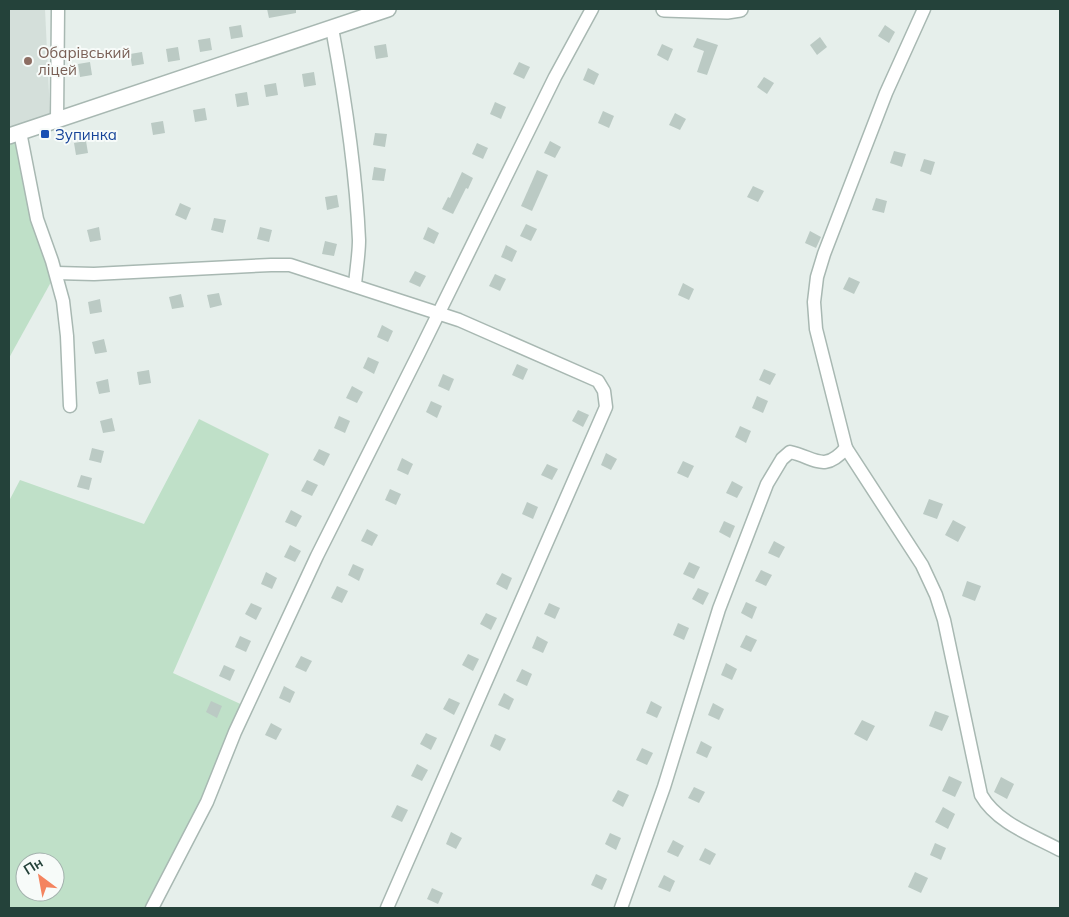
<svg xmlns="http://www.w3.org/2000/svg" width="1069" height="917" font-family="Mulish,sans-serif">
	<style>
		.built { fill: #d4dfda }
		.green { fill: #bfe0c8; fill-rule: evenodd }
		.building { fill: #bbcac4 }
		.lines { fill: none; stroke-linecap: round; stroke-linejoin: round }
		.minor-casing { stroke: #a8b8b2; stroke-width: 15 }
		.tertiary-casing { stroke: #a8b8b2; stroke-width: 18 }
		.minor { stroke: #fff; stroke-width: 12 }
		.tertiary { stroke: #fff; stroke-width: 15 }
		.education-dot { fill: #8d6e63; stroke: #f7fbf9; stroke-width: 2 }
		.transit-dot { fill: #1a4fb4; stroke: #f7fbf9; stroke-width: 2 }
		.labels { text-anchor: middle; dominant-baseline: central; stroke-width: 4; stroke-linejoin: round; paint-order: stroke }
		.education-label { font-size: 15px; fill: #785e54; stroke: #f7fbf9; text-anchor: start }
		.transit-label { font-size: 15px; fill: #164399; stroke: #f7fbf9; text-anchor: start }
	</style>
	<rect width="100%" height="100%" fill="#e6efeb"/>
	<polygon class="built" points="9,9 45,9 50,114 9,128"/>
	<g class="green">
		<polygon points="20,132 56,273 9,358 9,136"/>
		<path d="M 199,419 L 269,454 L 173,673 L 247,707 L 152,908 L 9,908 L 9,501 L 20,480 L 144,524 ZM 25,862 L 55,862 L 55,892 L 25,892 Z"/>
	</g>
	<g class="building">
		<polygon points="267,9 296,9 296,13 269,18"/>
		<polygon points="241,25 243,37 231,39 229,27"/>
		<polygon points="885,25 895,32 889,43 878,36"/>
		<polygon points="820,37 827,47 817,55 810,45"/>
		<polygon points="210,38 212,50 200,52 198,40"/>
		<polygon points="697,38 718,45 707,75 697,72 704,51 693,47"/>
		<polygon points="386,44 388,57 376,59 374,46"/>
		<polygon points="662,44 673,49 668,61 657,55"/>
		<polygon points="178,47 180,60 168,62 166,49"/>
		<polygon points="142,52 144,64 132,66 130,54"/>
		<polygon points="90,62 92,75 80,77 78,64"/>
		<polygon points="519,62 530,67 524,79 513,74"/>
		<polygon points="588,68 599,74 594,85 583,80"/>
		<polygon points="314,72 316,85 304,87 302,74"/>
		<polygon points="764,77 774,83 767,94 757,87"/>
		<polygon points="276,83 278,95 266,97 264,85"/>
		<polygon points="247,92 249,105 237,107 235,94"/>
		<polygon points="495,102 506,107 501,119 490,114"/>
		<polygon points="205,108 207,120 195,122 193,110"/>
		<polygon points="603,111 614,116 609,128 598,123"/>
		<polygon points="675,113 686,119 680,130 669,125"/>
		<polygon points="163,121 165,133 153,135 151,123"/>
		<polygon points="375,133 387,134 385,147 373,145"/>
		<polygon points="86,141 88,153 76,155 74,143"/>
		<polygon points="550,141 561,147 555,158 544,153"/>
		<polygon points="477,143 488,148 483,159 472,154"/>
		<polygon points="894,151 906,154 902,167 890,163"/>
		<polygon points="924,159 935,162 931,175 920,171"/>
		<polygon points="374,167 386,169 384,181 372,180"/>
		<polygon points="537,170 548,175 532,211 521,206"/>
		<polygon points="462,172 473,178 468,189 466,188 453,214 442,209 448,197 450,198"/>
		<polygon points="753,186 764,191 758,202 747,197"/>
		<polygon points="337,195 339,207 327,210 325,197"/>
		<polygon points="876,198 887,201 884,213 872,210"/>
		<polygon points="180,203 191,208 186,220 175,215"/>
		<polygon points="214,218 226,220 223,233 211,230"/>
		<polygon points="526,224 537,229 531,241 520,236"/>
		<polygon points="99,227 101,240 90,242 87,230"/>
		<polygon points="260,227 272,230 269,242 257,239"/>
		<polygon points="428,227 439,233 434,244 423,239"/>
		<polygon points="810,231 821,237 816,248 805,243"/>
		<polygon points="325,241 337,244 334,256 322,254"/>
		<polygon points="506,245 517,251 512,262 501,257"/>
		<polygon points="415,271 426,276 420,287 409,282"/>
		<polygon points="495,274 506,279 500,291 489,286"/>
		<polygon points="849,277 860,282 854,294 843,289"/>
		<polygon points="683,283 694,289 689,300 678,295"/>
		<polygon points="219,293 222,305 210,308 207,295"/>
		<polygon points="181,294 184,307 172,309 169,297"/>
		<polygon points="100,299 102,312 90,314 88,302"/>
		<polygon points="382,325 393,331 388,342 377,337"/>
		<polygon points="104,339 107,352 95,354 92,342"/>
		<polygon points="368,357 379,362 374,374 363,368"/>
		<polygon points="517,364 528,369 523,380 512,375"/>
		<polygon points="764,369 776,374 770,385 759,380"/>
		<polygon points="149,370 151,383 139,385 137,372"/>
		<polygon points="443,374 454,379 449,391 438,386"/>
		<polygon points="108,379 110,392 99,394 96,382"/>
		<polygon points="352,386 363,392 357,403 346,398"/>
		<polygon points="757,396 768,401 763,413 752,408"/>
		<polygon points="431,401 442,406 437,418 426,412"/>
		<polygon points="578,410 589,415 583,427 572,421"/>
		<polygon points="339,416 350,421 345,433 334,428"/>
		<polygon points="112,418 115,431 103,433 100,421"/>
		<polygon points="740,426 751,431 746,443 735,437"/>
		<polygon points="92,448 104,451 101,463 89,460"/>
		<polygon points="319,449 330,454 324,466 313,460"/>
		<polygon points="606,453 617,459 611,470 601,465"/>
		<polygon points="402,458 413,464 408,475 397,470"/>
		<polygon points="683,461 694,466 688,478 677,473"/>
		<polygon points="547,464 558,469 552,480 541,475"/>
		<polygon points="81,475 92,478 89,490 77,487"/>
		<polygon points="307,480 318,485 312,496 301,491"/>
		<polygon points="732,481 743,487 737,498 726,493"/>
		<polygon points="390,489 401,494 396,505 385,500"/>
		<polygon points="929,499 943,504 937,519 923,514"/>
		<polygon points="527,502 538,507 533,519 522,514"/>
		<polygon points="291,510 302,516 296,527 285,522"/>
		<polygon points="953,520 966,527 958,542 945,535"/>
		<polygon points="724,521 735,526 730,538 719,532"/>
		<polygon points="367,529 378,535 372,546 361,541"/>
		<polygon points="774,541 785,547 779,558 768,553"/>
		<polygon points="290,545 301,551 295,562 284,557"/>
		<polygon points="689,562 700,567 694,579 683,574"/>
		<polygon points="353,564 364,569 359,581 348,575"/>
		<polygon points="761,570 772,575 766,586 755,581"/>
		<polygon points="266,572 277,578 272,589 261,584"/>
		<polygon points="502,573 512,578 507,590 496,584"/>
		<polygon points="967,581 981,586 975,601 962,596"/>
		<polygon points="337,586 348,591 342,603 331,598"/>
		<polygon points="698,588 709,593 703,605 692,599"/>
		<polygon points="746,602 757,607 752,619 741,613"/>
		<polygon points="251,603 262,608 256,620 245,614"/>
		<polygon points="549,603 560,608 555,619 544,614"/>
		<polygon points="486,613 497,618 491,630 480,624"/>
		<polygon points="678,623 689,628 684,640 673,635"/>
		<polygon points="746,635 757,640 751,652 740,647"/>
		<polygon points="240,636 251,641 246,652 235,647"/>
		<polygon points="537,636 548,642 543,653 532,648"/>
		<polygon points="468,654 479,659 473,671 462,665"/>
		<polygon points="301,656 312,661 306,672 295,667"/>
		<polygon points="726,663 737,669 732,680 721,675"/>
		<polygon points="224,665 235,670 230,681 219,676"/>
		<polygon points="522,669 532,674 527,686 516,681"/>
		<polygon points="284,686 295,692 290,703 279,698"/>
		<polygon points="504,693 514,699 509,710 498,705"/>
		<polygon points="449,698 460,703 454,715 443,709"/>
		<polygon points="211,701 222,706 217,718 206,712"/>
		<polygon points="651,701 662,707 657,718 646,713"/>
		<polygon points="713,703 724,709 719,720 708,715"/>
		<polygon points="935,711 949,716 942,731 929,726"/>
		<polygon points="862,720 875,726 867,741 854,734"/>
		<polygon points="271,723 282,729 276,740 265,735"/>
		<polygon points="426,733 437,738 431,750 420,744"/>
		<polygon points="495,734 506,739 500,751 490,746"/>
		<polygon points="701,741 712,747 707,758 696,753"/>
		<polygon points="642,748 653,753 647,765 636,760"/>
		<polygon points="417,764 428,770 422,781 411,776"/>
		<polygon points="949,776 962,782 955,797 942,791"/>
		<polygon points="1001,777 1014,784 1007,799 994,792"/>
		<polygon points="694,787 705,792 699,803 688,798"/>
		<polygon points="618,790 629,795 623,807 612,801"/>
		<polygon points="397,805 408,810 402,822 391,817"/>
		<polygon points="943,807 955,814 948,829 935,822"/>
		<polygon points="451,832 462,838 456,849 446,844"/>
		<polygon points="610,833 621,838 616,850 605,844"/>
		<polygon points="673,840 684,846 678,857 667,852"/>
		<polygon points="935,843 946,848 941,860 930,855"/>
		<polygon points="705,848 716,854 710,865 699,860"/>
		<polygon points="915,872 928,878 921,893 908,887"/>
		<polygon points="596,874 607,879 602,890 591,885"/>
		<polygon points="664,875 675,881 670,892 658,887"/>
		<polygon points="432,888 443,893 438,904 427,899"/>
	</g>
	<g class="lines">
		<g class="minor-casing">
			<g id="minor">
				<path d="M 924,9 L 886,93 L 824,254 L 817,277 L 814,302 L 816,329 L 846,448 L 922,565 L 936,595 L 944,620 L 981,795 C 997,823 1032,835 1060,850"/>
				<path d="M 332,28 C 345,98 356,169 359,240 C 359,255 356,271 355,285"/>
				<polyline points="57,120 58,9"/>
				<polyline points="20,132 37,219 52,261 63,301 67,336 70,406"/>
				<polyline points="56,273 94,274 271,265 290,265 459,320 598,381 604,391 606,407 387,908"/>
				<polyline points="152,908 207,802 235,732 317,556 419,353 555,77 592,9"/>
				<path d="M 621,908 L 664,787 L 719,609 L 767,484 L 782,459 L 790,452 C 816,458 824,473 846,448"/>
			</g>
		</g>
		<g class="tertiary-casing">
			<g id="tertiary">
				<polyline points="664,9 727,11 740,9"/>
				<polyline points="9,136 388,9"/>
			</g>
		</g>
		<use href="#minor" class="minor"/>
		<use href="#tertiary" class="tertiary"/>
	</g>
	<circle class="education-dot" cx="28" cy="61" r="5"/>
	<rect class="transit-dot" x="40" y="129" width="10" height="10" rx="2.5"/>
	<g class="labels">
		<g class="education-label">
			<text x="38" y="52">Обарівський<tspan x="38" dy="17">ліцей</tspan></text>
		</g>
		<g class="transit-label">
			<text x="55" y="134">Зупинка</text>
		</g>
	</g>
	<rect width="1069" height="917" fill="none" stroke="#24423a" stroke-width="20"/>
	<g transform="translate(40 877) rotate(328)"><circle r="24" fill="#f7fbf9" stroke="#a3b1ad"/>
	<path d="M0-4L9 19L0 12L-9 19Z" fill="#f4845f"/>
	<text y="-8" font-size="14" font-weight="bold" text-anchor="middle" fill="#24423a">Пн</text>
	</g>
</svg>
